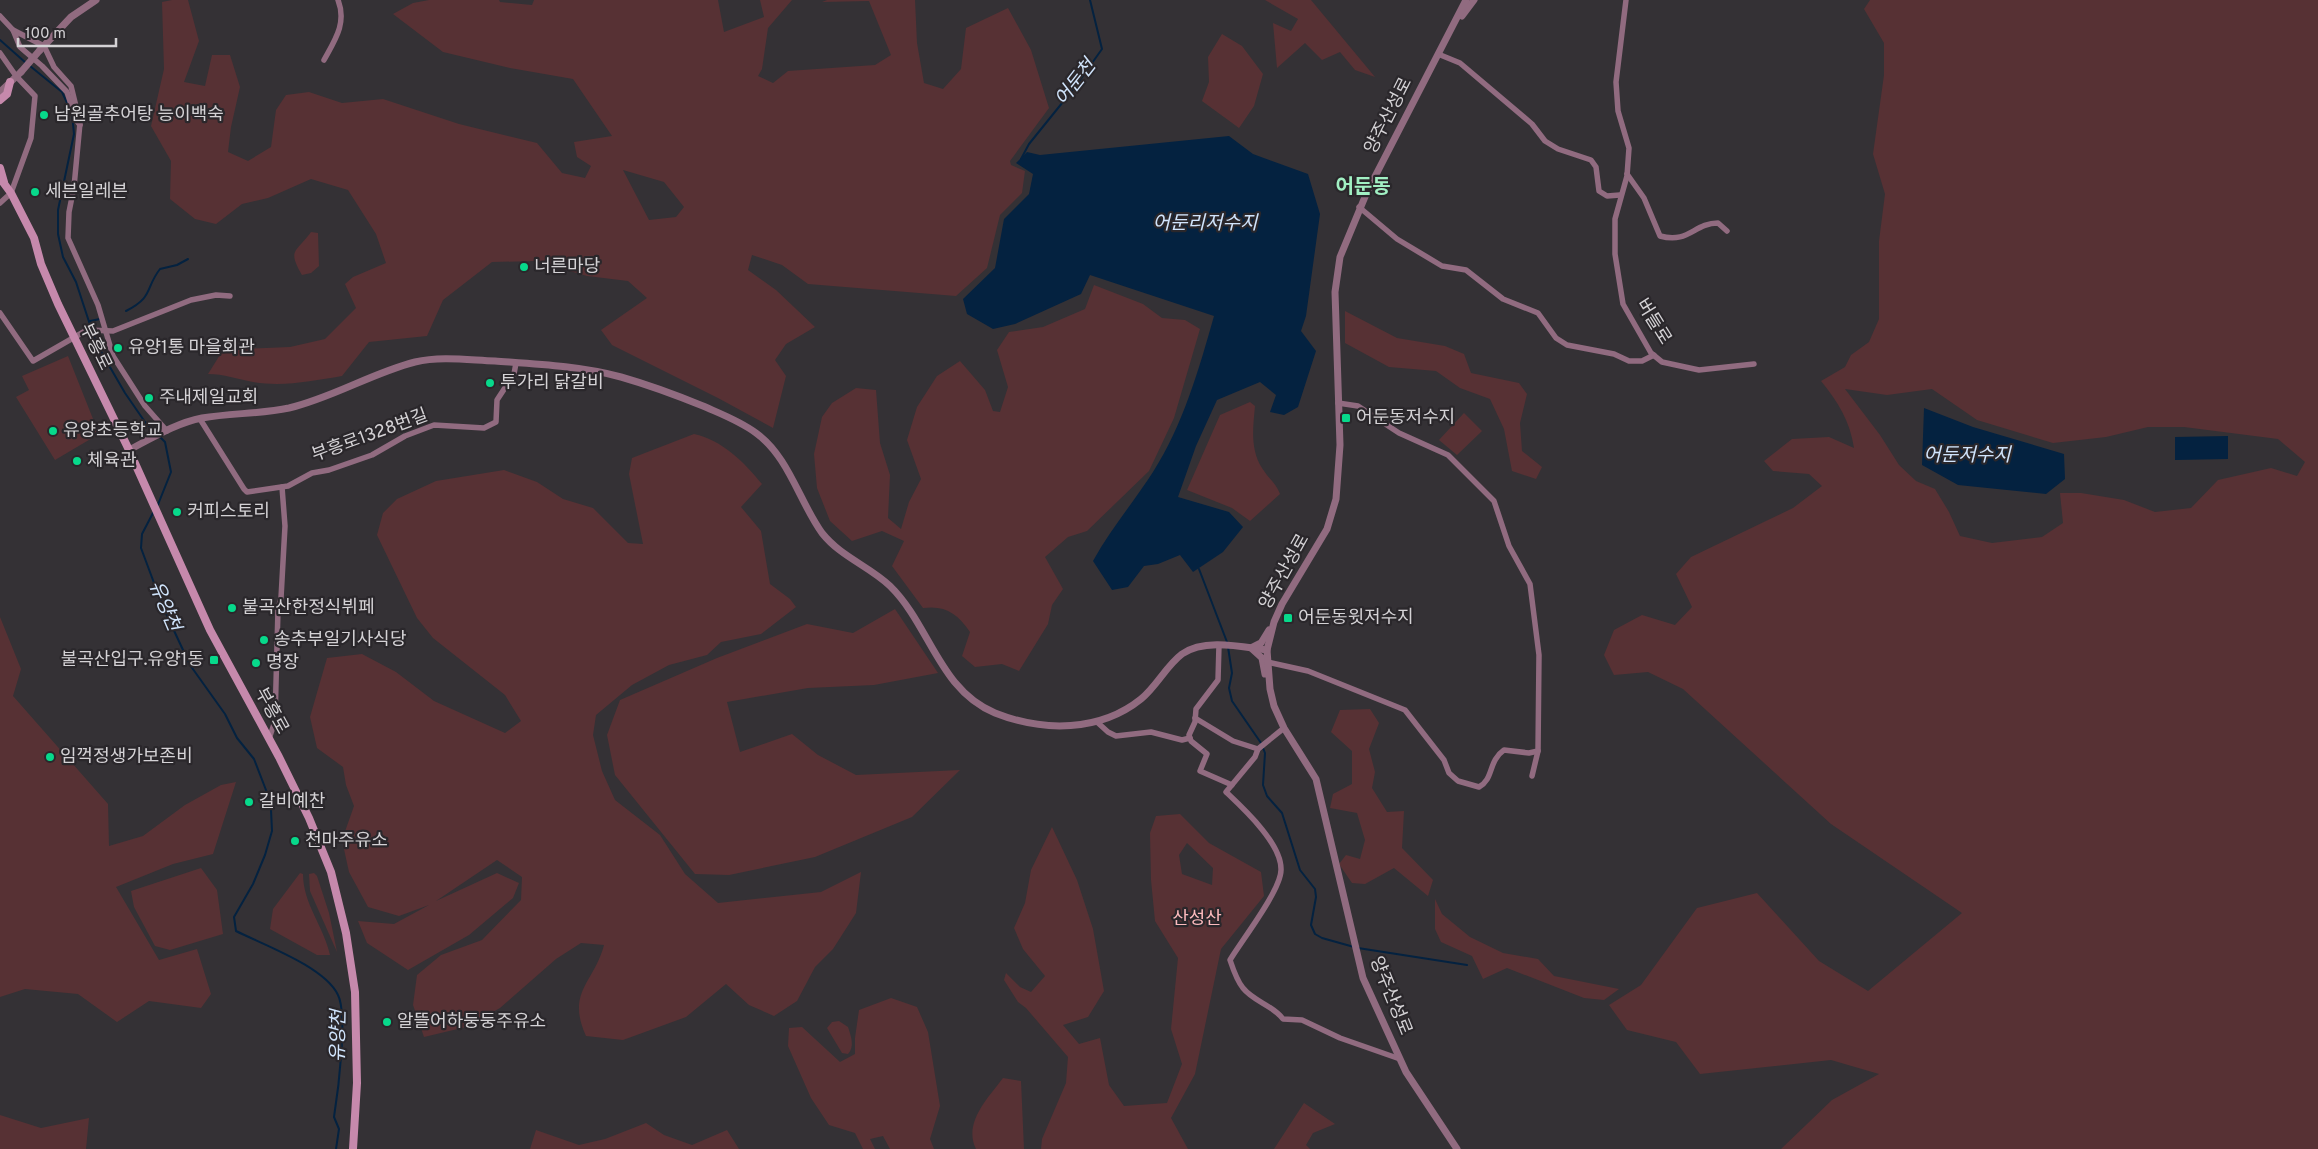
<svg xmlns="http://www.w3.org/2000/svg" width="2318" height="1149" font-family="Overpass,'Noto Sans KR',sans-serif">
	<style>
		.green { fill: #573134; fill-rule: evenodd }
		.water { fill: #042240 }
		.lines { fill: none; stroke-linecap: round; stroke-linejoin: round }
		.stream { stroke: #042240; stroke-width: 2 }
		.minor { stroke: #916b80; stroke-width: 5.5 }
		.tertiary { stroke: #916b80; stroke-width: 7 }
		.secondary { stroke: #c689ac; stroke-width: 8 }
		.tertiary-bridge { stroke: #916b80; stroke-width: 7 }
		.poi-dot { fill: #07d98b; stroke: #2a272b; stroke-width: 2 }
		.labels { text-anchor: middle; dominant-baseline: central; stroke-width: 4.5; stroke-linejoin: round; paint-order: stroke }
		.poi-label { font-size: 18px; fill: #d4d2d5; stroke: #2a272b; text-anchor: start }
		.street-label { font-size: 18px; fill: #d4d2d5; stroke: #2a272b }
		.park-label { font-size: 18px; fill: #fdbabd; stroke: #2a272b }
		.water-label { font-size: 19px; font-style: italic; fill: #d1e5fd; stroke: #2a272b }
		.quarter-label { font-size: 20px; font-weight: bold; fill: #a1f0c3; stroke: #2a272b }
	</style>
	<rect width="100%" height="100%" fill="#343135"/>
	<g class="green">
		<path d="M 172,0 L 188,0 L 199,41 L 184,82 L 205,86 L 212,55 L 230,55 L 240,87 L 231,127 L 228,152 L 248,161 L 271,147 L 276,110 L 286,95 L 309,92 L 342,103 L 383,99 L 459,124 L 537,143 L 562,173 L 585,178 L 591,166 L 577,157 L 574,142 L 612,136 L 573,79 L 510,68 L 443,52 L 393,14 L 413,3 L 429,0 L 499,0 L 500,2 L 532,5 L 534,0 L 718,0 L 724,32 L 764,17 L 760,0 L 792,0 L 768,28 L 762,69 L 758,76 L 773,83 L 788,71 L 875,65 L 891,55 L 869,1 L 822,2 L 827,0 L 915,0 L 917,43 L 924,83 L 943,89 L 961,69 L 966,28 L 1008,8 L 1031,50 L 1049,108 L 1010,161 L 1011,165 L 1025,171 L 1022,193 L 1000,215 L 987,268 L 956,296 L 808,284 L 782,265 L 752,255 L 748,270 L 776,290 L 815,327 L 786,344 L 775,360 L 786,376 L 773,428 L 718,398 L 612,345 L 601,330 L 647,298 L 628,281 L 587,276 L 535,261 L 492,262 L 443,300 L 427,336 L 369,342 L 342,376 C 312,381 283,387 253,382 C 237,379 224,374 208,374 L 223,350 L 290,347 L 325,339 L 356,308 L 345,284 L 353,277 L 386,263 L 376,234 L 348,190 L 311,179 L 268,198 L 242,204 L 216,224 L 195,219 L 170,199 L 171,161 L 151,126 L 164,69 L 162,2 ZM 623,170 L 664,182 L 684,207 L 676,217 L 649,220 Z"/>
		<polygon points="1265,0 1311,0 1375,77 1355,70 1340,52 1322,60 1305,43 1277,68 1273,23 1291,31 1298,19"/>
		<path d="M 1870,0 L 2318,0 L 2318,1149 L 1781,1149 L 1832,1100 L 1879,1074 L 1831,1060 L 1700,1074 L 1676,1042 L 1627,1030 L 1609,1005 L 1641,985 L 1697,908 L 1757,893 L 1819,961 L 1868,991 L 1962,913 L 1831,824 L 1683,689 L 1648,672 L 1614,675 L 1604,655 L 1614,630 L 1642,615 L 1675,625 L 1692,607 L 1676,574 L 1691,557 L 1793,508 L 1822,486 L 1809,474 L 1773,471 L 1764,461 L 1792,439 L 1829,437 L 1854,448 C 1850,421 1838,402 1821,381 L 1845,367 L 1851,355 L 1869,342 L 1879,319 L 1879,241 L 1885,194 L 1873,154 L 1884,75 L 1884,43 L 1864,9 ZM 1845,389 L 1887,395 L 1932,389 L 1977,420 L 2053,443 L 2106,437 L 2148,427 L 2184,427 L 2278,439 L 2305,462 L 2297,476 L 2271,468 L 2218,480 L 2191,508 L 2155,512 L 2124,500 L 2081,493 L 2060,493 L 2063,523 L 2042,537 L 1992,543 L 1960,536 L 1949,512 L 1935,489 L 1916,481 L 1899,465 L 1880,435 Z"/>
		<polygon points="1222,34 1242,46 1263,74 1254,106 1239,128 1202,101 1209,82 1208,57"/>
		<path d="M 311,232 L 318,233 L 319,266 L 311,273 L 302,275 C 287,249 296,253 311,232 Z"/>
		<path d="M 1094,285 L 1143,304 L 1162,318 L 1185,320 L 1200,329 L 1174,418 L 1149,471 L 1087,531 L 1068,537 L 1045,557 L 1063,589 L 1052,605 L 1048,624 L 1019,671 L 1002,664 L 975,667 L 962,656 L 970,632 C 957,613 945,605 923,608 L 892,566 L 904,541 L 882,531 L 852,541 L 830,521 L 817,488 L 814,454 L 822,417 L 832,403 L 856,388 L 876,390 L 880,443 L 890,475 L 888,518 L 901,529 L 909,502 L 921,479 L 907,440 L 917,407 L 937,376 L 960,361 L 985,390 L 993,411 L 1000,412 L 1008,387 L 997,350 L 1009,332 L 1043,327 L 1085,309 Z"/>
		<polygon points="1345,311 1397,338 1445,346 1464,354 1471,373 1519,383 1527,394 1520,423 1522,451 1542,467 1536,479 1512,471 1504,429 1490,399 1460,388 1436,371 1389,367 1345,343"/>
		<polygon points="68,356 99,434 55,460 16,397 29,390 22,376"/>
		<path d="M 1250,402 L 1255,406 C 1253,428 1250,449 1262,468 C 1268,478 1276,483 1280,494 L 1250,521 L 1232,508 L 1187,490 L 1220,415 Z"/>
		<polygon points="1464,413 1482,431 1457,455 1439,440"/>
		<path d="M 694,434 C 722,440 744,462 762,484 L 741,507 L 761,531 L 770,584 L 790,599 L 796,607 L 761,634 L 721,642 L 707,655 L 669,665 L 632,685 L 596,715 L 593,735 L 602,771 L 615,800 L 660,835 L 685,874 L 718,903 L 821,892 L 861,872 L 856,913 L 833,949 L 815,967 L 797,1001 L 774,1016 L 749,1005 L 726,984 L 686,1017 L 623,1040 L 586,1036 C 566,992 594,983 604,945 L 581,943 L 556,959 L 500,1008 L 466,1027 L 424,1037 L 413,1005 L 417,975 L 441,955 L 482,940 L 521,900 L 522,877 L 497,860 L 436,901 L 497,873 L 519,883 L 513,898 L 469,935 L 408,970 L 367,943 L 358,921 L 394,924 L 429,905 L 399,916 L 368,907 L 349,872 L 342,840 L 354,806 L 346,785 L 343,767 L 317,748 L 310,717 L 327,658 L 362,654 L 396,672 L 434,701 L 505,733 L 521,721 L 505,695 L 433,638 L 417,618 L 377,535 L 383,513 L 397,499 L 436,481 L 504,470 L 537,482 L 563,499 L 593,508 L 628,543 L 643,544 L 629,474 L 632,458 Z"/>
		<polygon points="895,609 938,673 874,685 808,688 727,702 740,752 792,734 818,755 856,775 960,770 912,817 815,857 729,875 695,874 615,775 607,735 620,700 717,658 807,624 853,633"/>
		<polygon points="0,617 21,669 13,696 108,804 109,846 143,836 185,805 221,785 236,782 213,854 173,864 116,887 159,960 197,949 211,994 201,1008 149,1001 117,1022 78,994 25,989 0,997"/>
		<polygon points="1370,709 1379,723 1369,749 1375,772 1372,788 1387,812 1404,811 1402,848 1433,880 1428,896 1394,868 1365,884 1352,883 1339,864 1346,855 1360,859 1365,840 1357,813 1330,808 1333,794 1352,784 1352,751 1331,732 1340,710"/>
		<path d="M 1180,814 L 1209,843 L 1261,872 L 1264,896 L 1221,949 L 1195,1074 L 1171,1118 L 1188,1149 L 1041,1149 L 1042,1139 L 1066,1083 L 1068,1057 L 1026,1008 L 1018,1002 L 1004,980 L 1006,973 L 1020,987 L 1031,992 L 1045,976 L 1023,949 L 1014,928 L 1025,903 L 1031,870 L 1052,827 L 1077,880 L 1093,929 L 1104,991 L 1088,1017 L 1063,1025 L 1079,1044 L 1100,1038 L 1109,1085 L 1124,1106 L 1167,1103 L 1182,1064 L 1171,1029 L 1178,958 L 1155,921 L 1151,880 L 1150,833 L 1156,816 ZM 1187,843 L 1213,868 L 1212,885 L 1182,874 L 1179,855 Z"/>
		<polygon points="201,868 217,890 223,934 170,950 155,946 134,907 131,891"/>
		<path d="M 300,873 L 303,874 C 303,904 324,927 330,955 L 317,955 L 270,929 L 273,909 Z"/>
		<polygon points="314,873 317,876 329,913 337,952 310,891 309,874"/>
		<polygon points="1435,899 1442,914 1470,937 1503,953 1538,959 1554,976 1619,989 1604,1000 1584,998 1507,968 1483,979 1472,956 1441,942 1435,929"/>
		<polygon points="891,998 917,1007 928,1032 940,1106 930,1139 934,1149 890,1149 883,1136 870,1139 875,1149 863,1149 855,1133 829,1125 811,1098 788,1046 789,1028 802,1027 840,1062 855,1054 855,1038 859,1010"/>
		<path d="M 839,1021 L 848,1027 C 851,1036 855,1047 848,1054 L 842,1053 L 827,1028 L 832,1022 Z"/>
		<path d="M 1003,1078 L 1021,1081 L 1024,1149 L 976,1149 C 963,1123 988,1098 1003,1078 Z"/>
		<polygon points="1304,1103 1335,1124 1313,1133 1306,1145 1310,1149 1274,1149"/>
		<polygon points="0,1115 41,1128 89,1118 86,1149 0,1149"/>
		<polygon points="646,1123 664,1135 692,1145 727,1130 739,1149 530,1149 536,1130 579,1145 605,1139"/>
	</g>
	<g class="water">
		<path d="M 1229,136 L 1253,154 L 1308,174 L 1320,214 L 1306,316 L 1301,331 L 1316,351 L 1298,407 L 1284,415 L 1270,412 L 1276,395 L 1260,382 L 1217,400 L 1196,446 L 1178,497 L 1229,512 L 1243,527 L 1223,552 L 1193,572 L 1180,555 L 1158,564 L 1144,566 L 1128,587 L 1112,590 L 1093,561 C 1110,530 1133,503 1153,472 C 1183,425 1199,369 1214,316 L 1090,275 L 1081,294 L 1015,324 L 993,329 L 967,314 L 963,299 L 995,268 L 1004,219 L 1029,194 L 1033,174 L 1016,163 L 1027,152 L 1040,155 Z"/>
		<polygon points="1924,408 1973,427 2064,454 2065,479 2046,494 1958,485 1922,465"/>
		<polygon points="2228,436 2228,459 2175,460 2175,437"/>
	</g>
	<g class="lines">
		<g class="stream">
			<polyline points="0,40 26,63"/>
			<polyline points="30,66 62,92 69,107"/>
			<polyline points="72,114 74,134 58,210 58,234 63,257 76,282 96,343 125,393 145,422 165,442 171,472 157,507"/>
			<polyline points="1021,159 1029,144 1075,87 1102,49 1090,0"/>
			<path d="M 126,311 C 154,297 145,288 160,269 L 177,265 L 188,259"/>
			<polyline points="90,321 100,319"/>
			<path d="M 154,511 L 142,534 L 141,548 L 163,607 L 190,665 L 225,714 L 237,738 L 254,759 L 266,790 L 271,810 L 272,831 L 265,855 L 253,884 L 234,917 L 236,931 C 264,945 325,967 338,995 C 348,1015 338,1092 334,1117 L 339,1129 L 336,1149"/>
			<polyline points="1199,569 1227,642"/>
			<polyline points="1228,647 1232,673 1229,688 1232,701 1261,743 1265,753 1263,785 1267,796 1282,813 1300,870 1315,889 1316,897 1311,925 1315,934 1322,938 1354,947"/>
			<polyline points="1358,948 1467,965"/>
		</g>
		<g class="minor">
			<polyline points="1626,0 1616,82 1618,111 1629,148 1627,176 1615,219 1615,254 1623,304 1651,353 1662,362 1699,370 1754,364"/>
			<polyline points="0,16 13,30 44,46 54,67 71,86 80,123 74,187 69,212 68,238 98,305 113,356 145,406 167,431"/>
			<polyline points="13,30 20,47 42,66 67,92 76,120 80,125"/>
			<polyline points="0,53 16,76 35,96 31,138 11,193 0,203"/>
			<polyline points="1438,54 1460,63 1532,124 1545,141 1558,149 1591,160 1596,167 1599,191 1607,196 1620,195"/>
			<path d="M 324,60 C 335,40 347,23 338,0"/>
			<path d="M 1627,174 L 1644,198 L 1660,236 C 1689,244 1694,223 1718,223 L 1727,231"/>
			<polyline points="1359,207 1397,239 1442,266 1466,270 1503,299 1538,313 1556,338 1567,345 1614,354 1629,361 1642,361 1654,355"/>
			<polyline points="0,313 33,361 87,330 113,331 191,300 216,295 230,296"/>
			<polyline points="200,419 244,489 247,492 288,486 312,473 329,470 372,455 405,436 434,425 484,428 496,422 497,400 514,374 516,363"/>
			<polyline points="1219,645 1218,680 1196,709 1195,722 1189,735 1191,741 1207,754 1200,771 1232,785"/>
			<path d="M 1267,662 L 1308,671 L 1405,710 L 1444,760 L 1449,773 L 1458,781 L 1479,787 C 1494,779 1488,761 1504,750 L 1529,753 L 1538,751 L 1539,655 L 1530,584 L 1509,546 L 1494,501 L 1448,455 L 1399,433 L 1358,406 L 1338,403"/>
			<polyline points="1195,718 1233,741 1258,749"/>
			<polyline points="1097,722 1108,732 1116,736 1151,732 1182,740 1190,738"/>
			<path d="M 1284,728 L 1258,749 L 1255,757 L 1226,792 C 1244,809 1282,844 1281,870 C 1281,890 1242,940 1230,960 C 1233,969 1237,981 1243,988 C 1254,1002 1273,1005 1283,1019 L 1302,1020 L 1340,1038 L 1400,1059"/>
			<polyline points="269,739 275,721 278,609 281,598 285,526 282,487"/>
			<polyline points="1532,776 1538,751"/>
		</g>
		<g class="tertiary">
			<polyline points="1462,16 1474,0"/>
			<polyline points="40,50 71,17 96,0"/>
			<polyline points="0,92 21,72"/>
			<path d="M 129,450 C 152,438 176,423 202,418 C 231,413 260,414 289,408 C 332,398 372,373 415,362 C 441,356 468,360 495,361 C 536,364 580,366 621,377 C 649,385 676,395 703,406 C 721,414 740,421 756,433 C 789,457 799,501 822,533 C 841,557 869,566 890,586 C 930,625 939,690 995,713 C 1043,732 1100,732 1141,699 C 1157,686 1166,666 1182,654 C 1205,638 1242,647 1267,650"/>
			<polyline points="1265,674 1262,658 1251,648 1261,643 1269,630"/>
			<polyline points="1457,1149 1406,1072 1363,978 1316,779 1284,728 1274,706 1270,689 1267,650 1274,622 1282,604 1327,529 1336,499 1340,445 1335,292 1340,257 1367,192 1466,0"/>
		</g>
		<g class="secondary">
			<polyline points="0,100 7,94 10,82"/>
			<polyline points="0,168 4,182"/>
			<polyline points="0,178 11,193 34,238 41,264 58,304 129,450 210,630 279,757 309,818 331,872 346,933 355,992 357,1083 353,1149"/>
		</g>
		<polyline class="tertiary-bridge" points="21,72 40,50"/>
	</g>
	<g class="poi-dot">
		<circle cx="44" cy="115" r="5"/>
		<circle cx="35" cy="192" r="5"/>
		<circle cx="524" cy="267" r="5"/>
		<circle cx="118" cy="348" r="5"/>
		<circle cx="490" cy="383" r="5"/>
		<circle cx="149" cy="398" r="5"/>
		<rect x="1341" y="413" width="10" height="10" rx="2.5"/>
		<circle cx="53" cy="431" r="5"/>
		<circle cx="77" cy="461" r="5"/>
		<circle cx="177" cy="512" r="5"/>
		<circle cx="232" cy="608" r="5"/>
		<rect x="1283" y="613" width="10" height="10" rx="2.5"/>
		<circle cx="264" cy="640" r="5"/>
		<rect x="209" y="655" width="10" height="10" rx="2.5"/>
		<circle cx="256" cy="663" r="5"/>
		<circle cx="50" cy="757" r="5"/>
		<circle cx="249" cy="802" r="5"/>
		<circle cx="295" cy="841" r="5"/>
		<circle cx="387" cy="1022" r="5"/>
	</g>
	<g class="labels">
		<g class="poi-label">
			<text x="54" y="115">남원골추어탕 능이백숙</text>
			<text x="45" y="192">세븐일레븐</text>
			<text x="534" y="267">너른마당</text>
			<text x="128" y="348">유양1통 마을회관</text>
			<text x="500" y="383">투가리 닭갈비</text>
			<text x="159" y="398">주내제일교회</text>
			<text x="1356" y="418">어둔동저수지</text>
			<text x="63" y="431">유양초등학교</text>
			<text x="87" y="461">체육관</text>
			<text x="187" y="512">커피스토리</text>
			<text x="242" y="608">불곡산한정식뷔페</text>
			<text x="1298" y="618">어둔동윗저수지</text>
			<text x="274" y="640">송추부일기사식당</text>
			<text x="204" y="660" text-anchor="end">불곡산입구.유양1동</text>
			<text x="266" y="663">명장</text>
			<text x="60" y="757">임꺽정생가보존비</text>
			<text x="259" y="802">갈비예찬</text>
			<text x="305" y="841">천마주유소</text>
			<text x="397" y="1022">알뜰어하둥둥주유소</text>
		</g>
		<g class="street-label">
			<text transform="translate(1389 116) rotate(-63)">양주산성로</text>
			<text transform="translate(1653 322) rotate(58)">버들로</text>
			<text transform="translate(95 347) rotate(64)">부흥로</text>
			<text transform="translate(370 436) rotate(-20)">부흥로1328번길</text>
			<text transform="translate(1285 572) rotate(-61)">양주산성로</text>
			<text transform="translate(271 711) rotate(61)">부흥로</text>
			<text transform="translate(1390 996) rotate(68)">양주산성로</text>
		</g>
		<g class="park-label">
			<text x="1197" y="919">산성산</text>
		</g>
		<g class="water-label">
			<text transform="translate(1076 83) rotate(-52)">어둔천</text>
			<text x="1205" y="224">어둔리저수지</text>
			<text x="1967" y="456">어둔저수지</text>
			<text transform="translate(164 606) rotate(67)">유양천</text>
			<text transform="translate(339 1036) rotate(-89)">유양천</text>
		</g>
		<g class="quarter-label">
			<text x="1363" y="188">어둔동</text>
		</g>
	</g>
	<path d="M18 38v8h98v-8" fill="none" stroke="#d4d2d5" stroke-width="2.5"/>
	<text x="25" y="38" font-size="15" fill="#d4d2d5" stroke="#2a272b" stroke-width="4" paint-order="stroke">100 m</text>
</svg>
